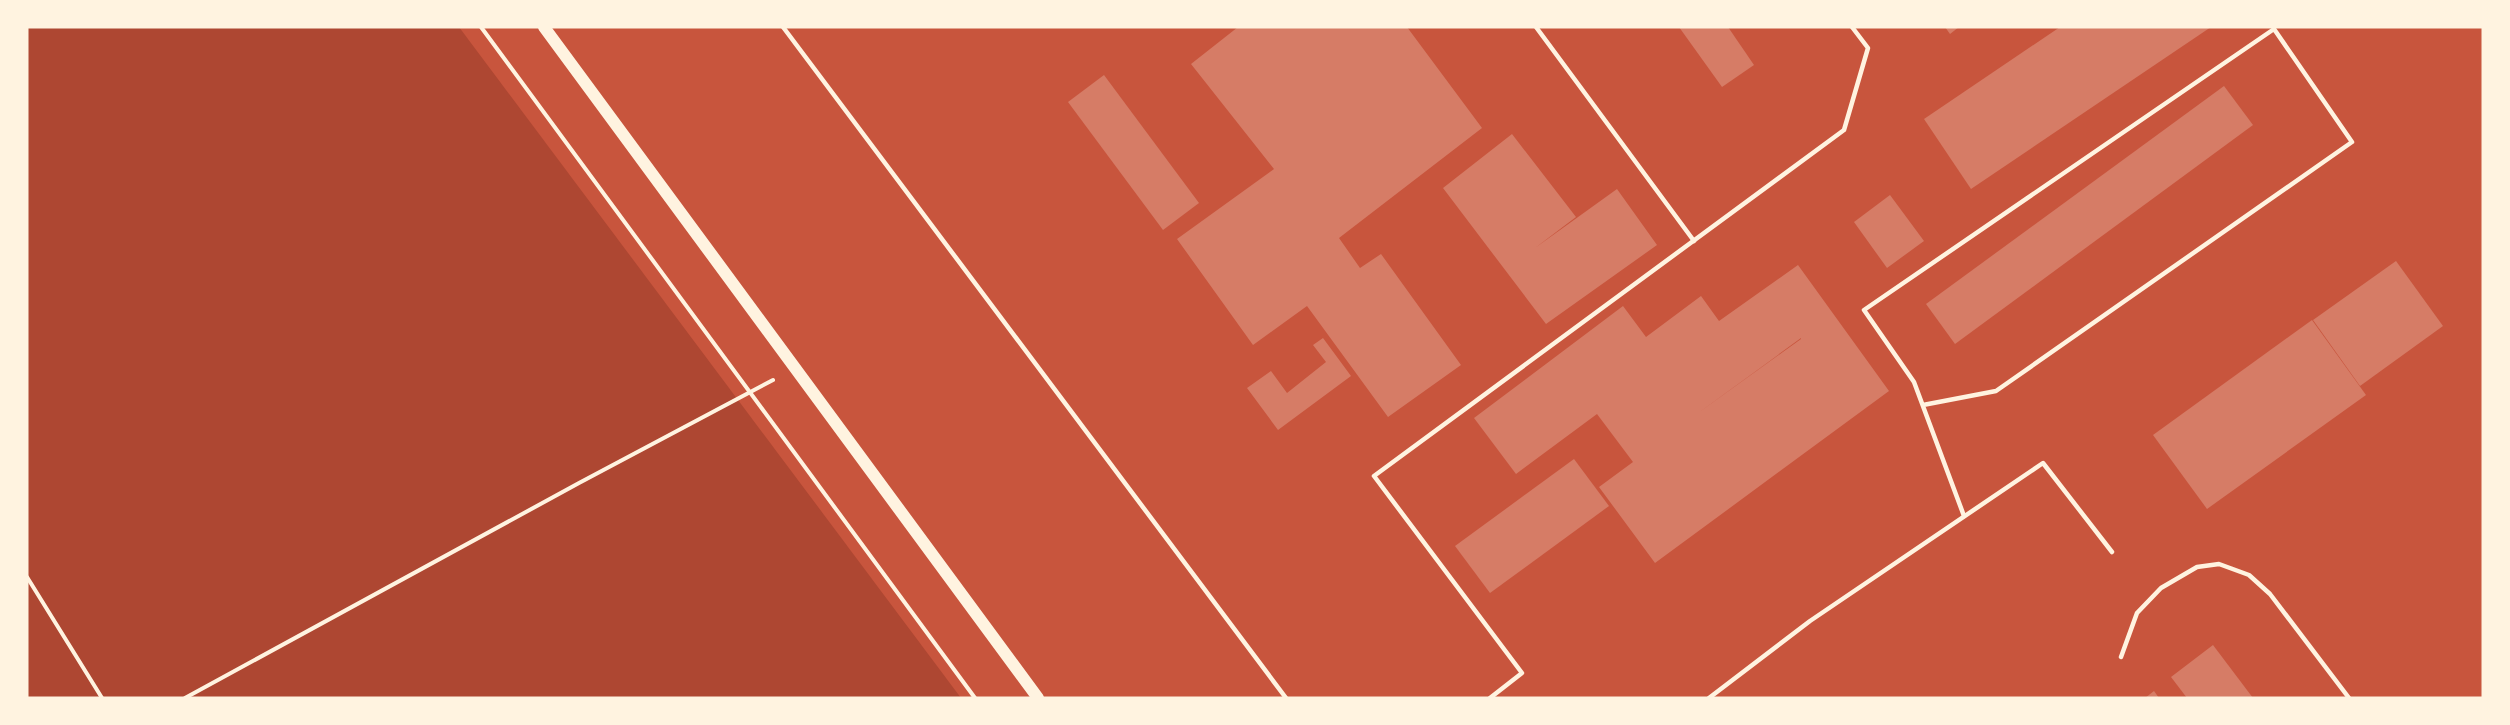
<svg xmlns="http://www.w3.org/2000/svg" width="2510" height="725" font-family="Mulish,sans-serif">
	<style>
		.green { fill: #ae4732 }
		.building { fill: #d67c66; fill-rule: evenodd }
		.lines { fill: none; stroke-linecap: round; stroke-linejoin: round }
		.path { stroke: #fff3e0; stroke-width: 4 }
		.service { stroke: #fff3e0; stroke-width: 4.5 }
		.secondary { stroke: #fff3e0; stroke-width: 12 }
	</style>
	<rect width="100%" height="100%" fill="#c8553d"/>
	<polygon class="green" points="27,27 459,27 961,698 27,698"/>
	<g class="building">
		<polygon points="1238,27 1407,27 1482,128 1339,238 1360,268 1381,254 1461,365 1388,417 1307,306 1253,345 1177,239 1274,169 1191,64"/>
		<polygon points="1679,27 1728,27 1754,65 1722,87"/>
		<polygon points="1945,27 1959,27 1950,34"/>
		<polygon points="2060,27 2211,27 1971,189 1924,119"/>
		<polygon points="1104,75 1199,203 1163,230 1068,102"/>
		<polygon points="2224,86 2253,125 1955,344 1926,304"/>
		<polygon points="1512,134 1576,217 1535,248 1617,189 1657,245 1546,324 1443,188"/>
		<polygon points="1890,195 1924,241 1887,268 1854,222"/>
		<polygon points="2396,261 2443,326 2360,386 2313,320"/>
		<path d="M 1798,265 L 1889,391 L 1655,563 L 1599,487 L 1633,462 L 1597,414 L 1516,474 L 1474,418 L 1623,306 L 1646,337 L 1701,296 L 1719,321 ZM 1801,338 L 1801,339 L 1694,416 L 1756,371 Z"/>
		<polygon points="2312,320 2366,395 2207,509 2153,435"/>
		<polygon points="1323,338 1351,376 1278,430 1247,388 1271,371 1287,393 1326,362 1313,345"/>
		<polygon points="1574,459 1609,506 1490,593 1455,546"/>
		<polygon points="2213,645 2253,698 2187,698 2171,677"/>
		<polygon points="2154,691 2159,698 2145,698"/>
	</g>
	<g class="lines">
		<g class="path">
			<polyline points="481,27 975,698"/>
			<polyline points="27,577 102,698"/>
			<polyline points="185,698 579,483 773,380"/>
		</g>
		<g class="service">
			<polyline points="783,27 1286,698"/>
			<polyline points="1536,27 1694,241"/>
			<polyline points="1923,405 1996,391 2352,142 2274,29 1864,310 1914,382 1964,516"/>
			<polyline points="2121,657 2137,613 2161,588 2197,567 2219,564 2249,575 2270,594 2349,698"/>
			<polyline points="1490,698 1522,673 1374,476 1844,130 1868,48 1852,27"/>
			<polyline points="1709,698 1810,621 2043,463 2112,552"/>
		</g>
		<polyline class="secondary" points="544,27 1038,698"/>
	</g>
	<rect width="2510" height="725" fill="none" stroke="#fff3e0" stroke-width="57"/>
</svg>
